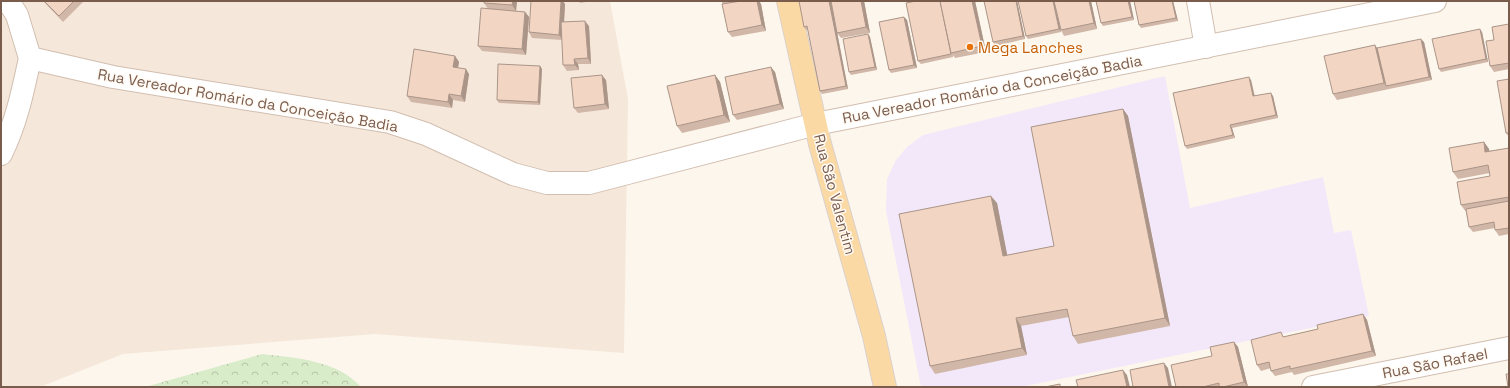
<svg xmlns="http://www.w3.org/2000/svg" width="1510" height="388" font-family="'Space Grotesk',sans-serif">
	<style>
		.residential { fill: #f5e8da }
		.education { fill: #f3e8fa }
		.forest { fill: url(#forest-crowns) }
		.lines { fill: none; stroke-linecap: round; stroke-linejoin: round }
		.minor-casing { stroke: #d1beb0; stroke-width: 24 }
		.tertiary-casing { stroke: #d1beb0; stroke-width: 24 }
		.primary-casing { stroke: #dad1cd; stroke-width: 24 }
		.minor { stroke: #fff; stroke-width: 22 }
		.tertiary { stroke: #fff; stroke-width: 22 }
		.primary { stroke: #fbd9a5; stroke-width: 22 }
		.wall { fill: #d1b7a8 }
		.shaded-wall { fill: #aa9588 }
		.building { fill: #f3d5c3; stroke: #aa9588 }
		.food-dot { fill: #e8710a; stroke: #fffaf3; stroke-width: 1.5 }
		.labels { text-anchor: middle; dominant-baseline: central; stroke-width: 3; stroke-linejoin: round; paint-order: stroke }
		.food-label { font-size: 15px; fill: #c56008; stroke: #fffaf3; text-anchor: start }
		.street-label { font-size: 15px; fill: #7a5c4d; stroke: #fffaf3 }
	</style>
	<defs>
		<pattern id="forest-crowns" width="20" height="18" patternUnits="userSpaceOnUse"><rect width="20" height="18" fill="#d8ecc9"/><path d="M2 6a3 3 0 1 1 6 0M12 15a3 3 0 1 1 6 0" fill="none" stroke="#b4c2a5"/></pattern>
	</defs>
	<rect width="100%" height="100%" fill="#fdf6ec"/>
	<polygon class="residential" points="1,1 610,1 628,99 624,353 375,334 123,354 40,387 1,387"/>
	<polygon class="education" points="1165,76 1190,208 1323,177 1334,233 1351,230 1369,316 1021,387 921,387 886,211 887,179 896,160 907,147 923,135"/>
	<path class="forest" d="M 262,354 C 296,358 337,360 361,387 L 145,387 Z"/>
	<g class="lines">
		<g class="minor-casing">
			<g id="minor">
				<polyline points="8,1 17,15 30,58 113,77 390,122 426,134 513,174 547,183 589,183 816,124"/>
				<polyline points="1198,1 1206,47"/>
				<path d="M 1,154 C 16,124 23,91 30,58"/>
				<polyline points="1313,387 1509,348"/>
			</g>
		</g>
		<g class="tertiary-casing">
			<polyline id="tertiary" points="816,124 1435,1"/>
		</g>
		<g class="primary-casing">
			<polyline id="primary" points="788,1 820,144 874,336 885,387"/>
		</g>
		<use href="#minor" class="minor"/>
		<use href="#tertiary" class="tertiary"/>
		<use href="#primary" class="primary"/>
	</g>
	<g class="wall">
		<polygon points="43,1 84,1 63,22"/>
		<polygon points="484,1 517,1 516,11 525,12 529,17 526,55 482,51 478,46 488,9 484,3"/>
		<polygon points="579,1 592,1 580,3"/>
		<polygon points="721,1 759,1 761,4 766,31 732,37 728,32 723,4"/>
		<polygon points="799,1 831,1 848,89 822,94 820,91 808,29 806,30 804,27"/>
		<polygon points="864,1 870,33 841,38 837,33"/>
		<polygon points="916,1 975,1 986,52 955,58 953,55 953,57 921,64 918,61"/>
		<polygon points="1017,1 1025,39 995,46 993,42"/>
		<polygon points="1054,1 1061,32 1028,39 1026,36"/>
		<polygon points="1054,1 1091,1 1097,29 1064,36 1061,30"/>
		<polygon points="1096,1 1130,1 1134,20 1103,26 1101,23"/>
		<polygon points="1173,1 1178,21 1141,28 1139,25"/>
		<polygon points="565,4 564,22 589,26 591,64 578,64 579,70 567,71 563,65 562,40 532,38 529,32"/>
		<polygon points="904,17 907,20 917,68 891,73 889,70"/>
		<polygon points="1509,24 1509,69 1494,72 1490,66 1494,40"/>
		<polygon points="1482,32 1488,62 1441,72 1439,69"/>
		<polygon points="868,34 870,37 877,70 851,75 849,72"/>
		<polygon points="1424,42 1432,80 1337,100 1333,94 1375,45 1377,48"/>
		<polygon points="455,56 459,62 458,68 469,74 465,102 453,100 452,108 411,102 407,96"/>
		<polygon points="540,66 542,69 540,105 499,103 497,100"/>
		<polygon points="775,72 784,109 737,120 733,115"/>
		<polygon points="715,75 720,82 730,122 682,133 677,126"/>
		<polygon points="606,80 609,109 578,113 574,108"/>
		<polygon points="1251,80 1255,96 1273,96 1278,118 1232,128 1235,138 1187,149 1185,146"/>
		<polygon points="1123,109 1128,116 1170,326 1078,344 1073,336 1069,317 1021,326 1027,355 935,374 930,366 997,203 1007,255 1054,246"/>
		<polygon points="1506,133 1509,133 1509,137"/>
		<polygon points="1484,142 1489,149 1489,151 1509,148 1509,234 1499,236 1495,230 1495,228 1473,232 1469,227 1466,212 1461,205 1490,176 1490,173 1458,179 1453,172"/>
		<polygon points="1363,314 1367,320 1376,356 1294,375 1292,372 1275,376 1271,371 1271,368 1261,371 1257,365 1284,337 1318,329"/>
		<polygon points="1234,342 1238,347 1248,387 1176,387 1212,356"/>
	</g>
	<g class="shaded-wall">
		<polygon points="513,1 517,1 516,11 512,5"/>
		<polygon points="561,1 563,1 565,4 563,40 559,35"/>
		<polygon points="757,1 759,1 761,4 766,31 762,25"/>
		<polygon points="829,1 831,1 848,89 846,86"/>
		<polygon points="861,1 864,1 870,33 866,27"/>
		<polygon points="972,1 975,1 986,52 982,46"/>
		<polygon points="1016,1 1017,1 1025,39 1023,36"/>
		<polygon points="1053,1 1054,1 1061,32 1059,29"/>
		<polygon points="1089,1 1091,1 1097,29 1094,23"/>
		<polygon points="1128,1 1130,1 1134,20 1132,17"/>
		<polygon points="1172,1 1173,1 1178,21 1176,18"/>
		<polygon points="525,12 529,17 526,55 522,49"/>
		<polygon points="904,17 907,20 917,68 914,65"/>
		<polygon points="585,21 589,26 591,64 588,58"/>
		<polygon points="1480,29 1482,32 1488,62 1486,59"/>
		<polygon points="868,34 870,37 877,70 875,67"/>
		<polygon points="1421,39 1424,42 1432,80 1429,77"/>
		<polygon points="1375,45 1379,51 1386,86 1388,89 1384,83"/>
		<polygon points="455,56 459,62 457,73 453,67"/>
		<polygon points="574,59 578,64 579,70 575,65"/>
		<polygon points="540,66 542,69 540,105 538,102"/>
		<polygon points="771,67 775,72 784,109 780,104"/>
		<polygon points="466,69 469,74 465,102 461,96"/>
		<polygon points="602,75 606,80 609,109 605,104"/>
		<polygon points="715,75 720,82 730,122 724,115"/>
		<polygon points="1249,77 1251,80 1255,100 1253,96"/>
		<polygon points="1271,93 1273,96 1278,118 1276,115"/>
		<polygon points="449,94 453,100 452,108 448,102"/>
		<polygon points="1123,109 1128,116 1170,326 1165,318"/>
		<polygon points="1230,125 1232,128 1235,138 1233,135"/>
		<polygon points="1484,142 1489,149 1491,160 1485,152"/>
		<polygon points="991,196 997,203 1009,264 1003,256"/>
		<polygon points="1363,314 1367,320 1376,356 1372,351"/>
		<polygon points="1016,318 1021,326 1027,355 1022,348"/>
		<polygon points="1234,342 1238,347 1248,387 1244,382"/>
		<polygon points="1164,363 1168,368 1172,387 1169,387"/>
		<polygon points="1123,370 1127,375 1130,387 1127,387"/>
	</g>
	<g class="building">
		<polygon points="44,1 74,1 59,16"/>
		<polygon points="484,1 513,1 512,5 484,3"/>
		<polygon points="531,1 561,1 559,35 529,32"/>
		<polygon points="741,1 757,1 762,25 728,32 722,4"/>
		<polygon points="799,1 829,1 846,86 820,91 807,26 804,27"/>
		<polygon points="831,1 861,1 866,27 837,33"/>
		<polygon points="916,1 940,1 951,54 918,61 906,3"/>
		<polygon points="940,1 972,1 982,46 951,53"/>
		<polygon points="984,1 1016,1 1023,36 993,42"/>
		<polygon points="1018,1 1053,1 1059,29 1026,36"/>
		<polygon points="1054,1 1089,1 1094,23 1061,30"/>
		<polygon points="1096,1 1128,1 1132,17 1101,23"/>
		<polygon points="1134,1 1172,1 1176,18 1139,25"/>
		<polygon points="481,8 525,12 522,49 478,46"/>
		<polygon points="904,17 914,65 889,70 879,22"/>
		<polygon points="585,21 588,58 574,59 575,65 563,65 561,22"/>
		<polygon points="1509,24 1509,63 1490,66 1486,41 1494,40 1492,27"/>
		<polygon points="1480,29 1486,59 1439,69 1432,39"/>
		<polygon points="868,34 875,67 849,72 843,39"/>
		<polygon points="1421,39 1429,77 1386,86 1377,48"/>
		<polygon points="1375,45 1384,83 1333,94 1324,56"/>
		<polygon points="414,49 455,56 453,67 466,69 461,96 449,94 448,102 407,96"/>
		<polygon points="498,64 540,66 538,102 497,100"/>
		<polygon points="771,67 780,104 733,115 725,77"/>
		<polygon points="602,75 605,104 574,108 571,78"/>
		<polygon points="715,75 724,115 677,126 667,86"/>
		<polygon points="1249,77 1253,96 1271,93 1276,115 1230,125 1233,135 1185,146 1173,93"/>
		<polygon points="1509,79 1509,133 1506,133 1497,81"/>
		<polygon points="1123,109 1165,318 1073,336 1067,309 1016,318 1022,348 930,366 899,214 991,196 1003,256 1054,246 1031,127"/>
		<polygon points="1484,142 1485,152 1509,148 1509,197 1461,205 1457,182 1490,176 1488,165 1453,172 1449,148"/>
		<polygon points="1509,201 1509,228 1495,230 1494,222 1469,227 1466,209"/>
		<polygon points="1363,314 1372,351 1290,369 1290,366 1271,371 1269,362 1257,365 1251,340 1281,332 1283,337 1318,329 1317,325"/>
		<polygon points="1234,342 1244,382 1223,387 1219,387 1219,383 1203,387 1176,387 1171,365 1212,356 1210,347"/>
		<polygon points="1164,363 1169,387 1133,387 1130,370"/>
		<polygon points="1123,370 1127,387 1078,387 1076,380"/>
		<polygon points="1506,374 1509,374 1509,387 1508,387"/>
		<polygon points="1060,384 1060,387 1045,387"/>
	</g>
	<circle class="food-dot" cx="970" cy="47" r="4"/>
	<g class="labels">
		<g class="food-label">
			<text x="978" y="47">Mega Lanches</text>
		</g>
		<g class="street-label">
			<text transform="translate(992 89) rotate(-11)">Rua Vereador Romário da Conceição Badia</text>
			<text transform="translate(248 100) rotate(10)">Rua Vereador Romário da Conceição Badia</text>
			<text transform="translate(835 194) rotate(75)">Rua São Valentim</text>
			<text transform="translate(1435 363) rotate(-11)">Rua São Rafael</text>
		</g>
	</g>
	<rect width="1510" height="388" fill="none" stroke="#7a5c4d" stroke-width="4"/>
</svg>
